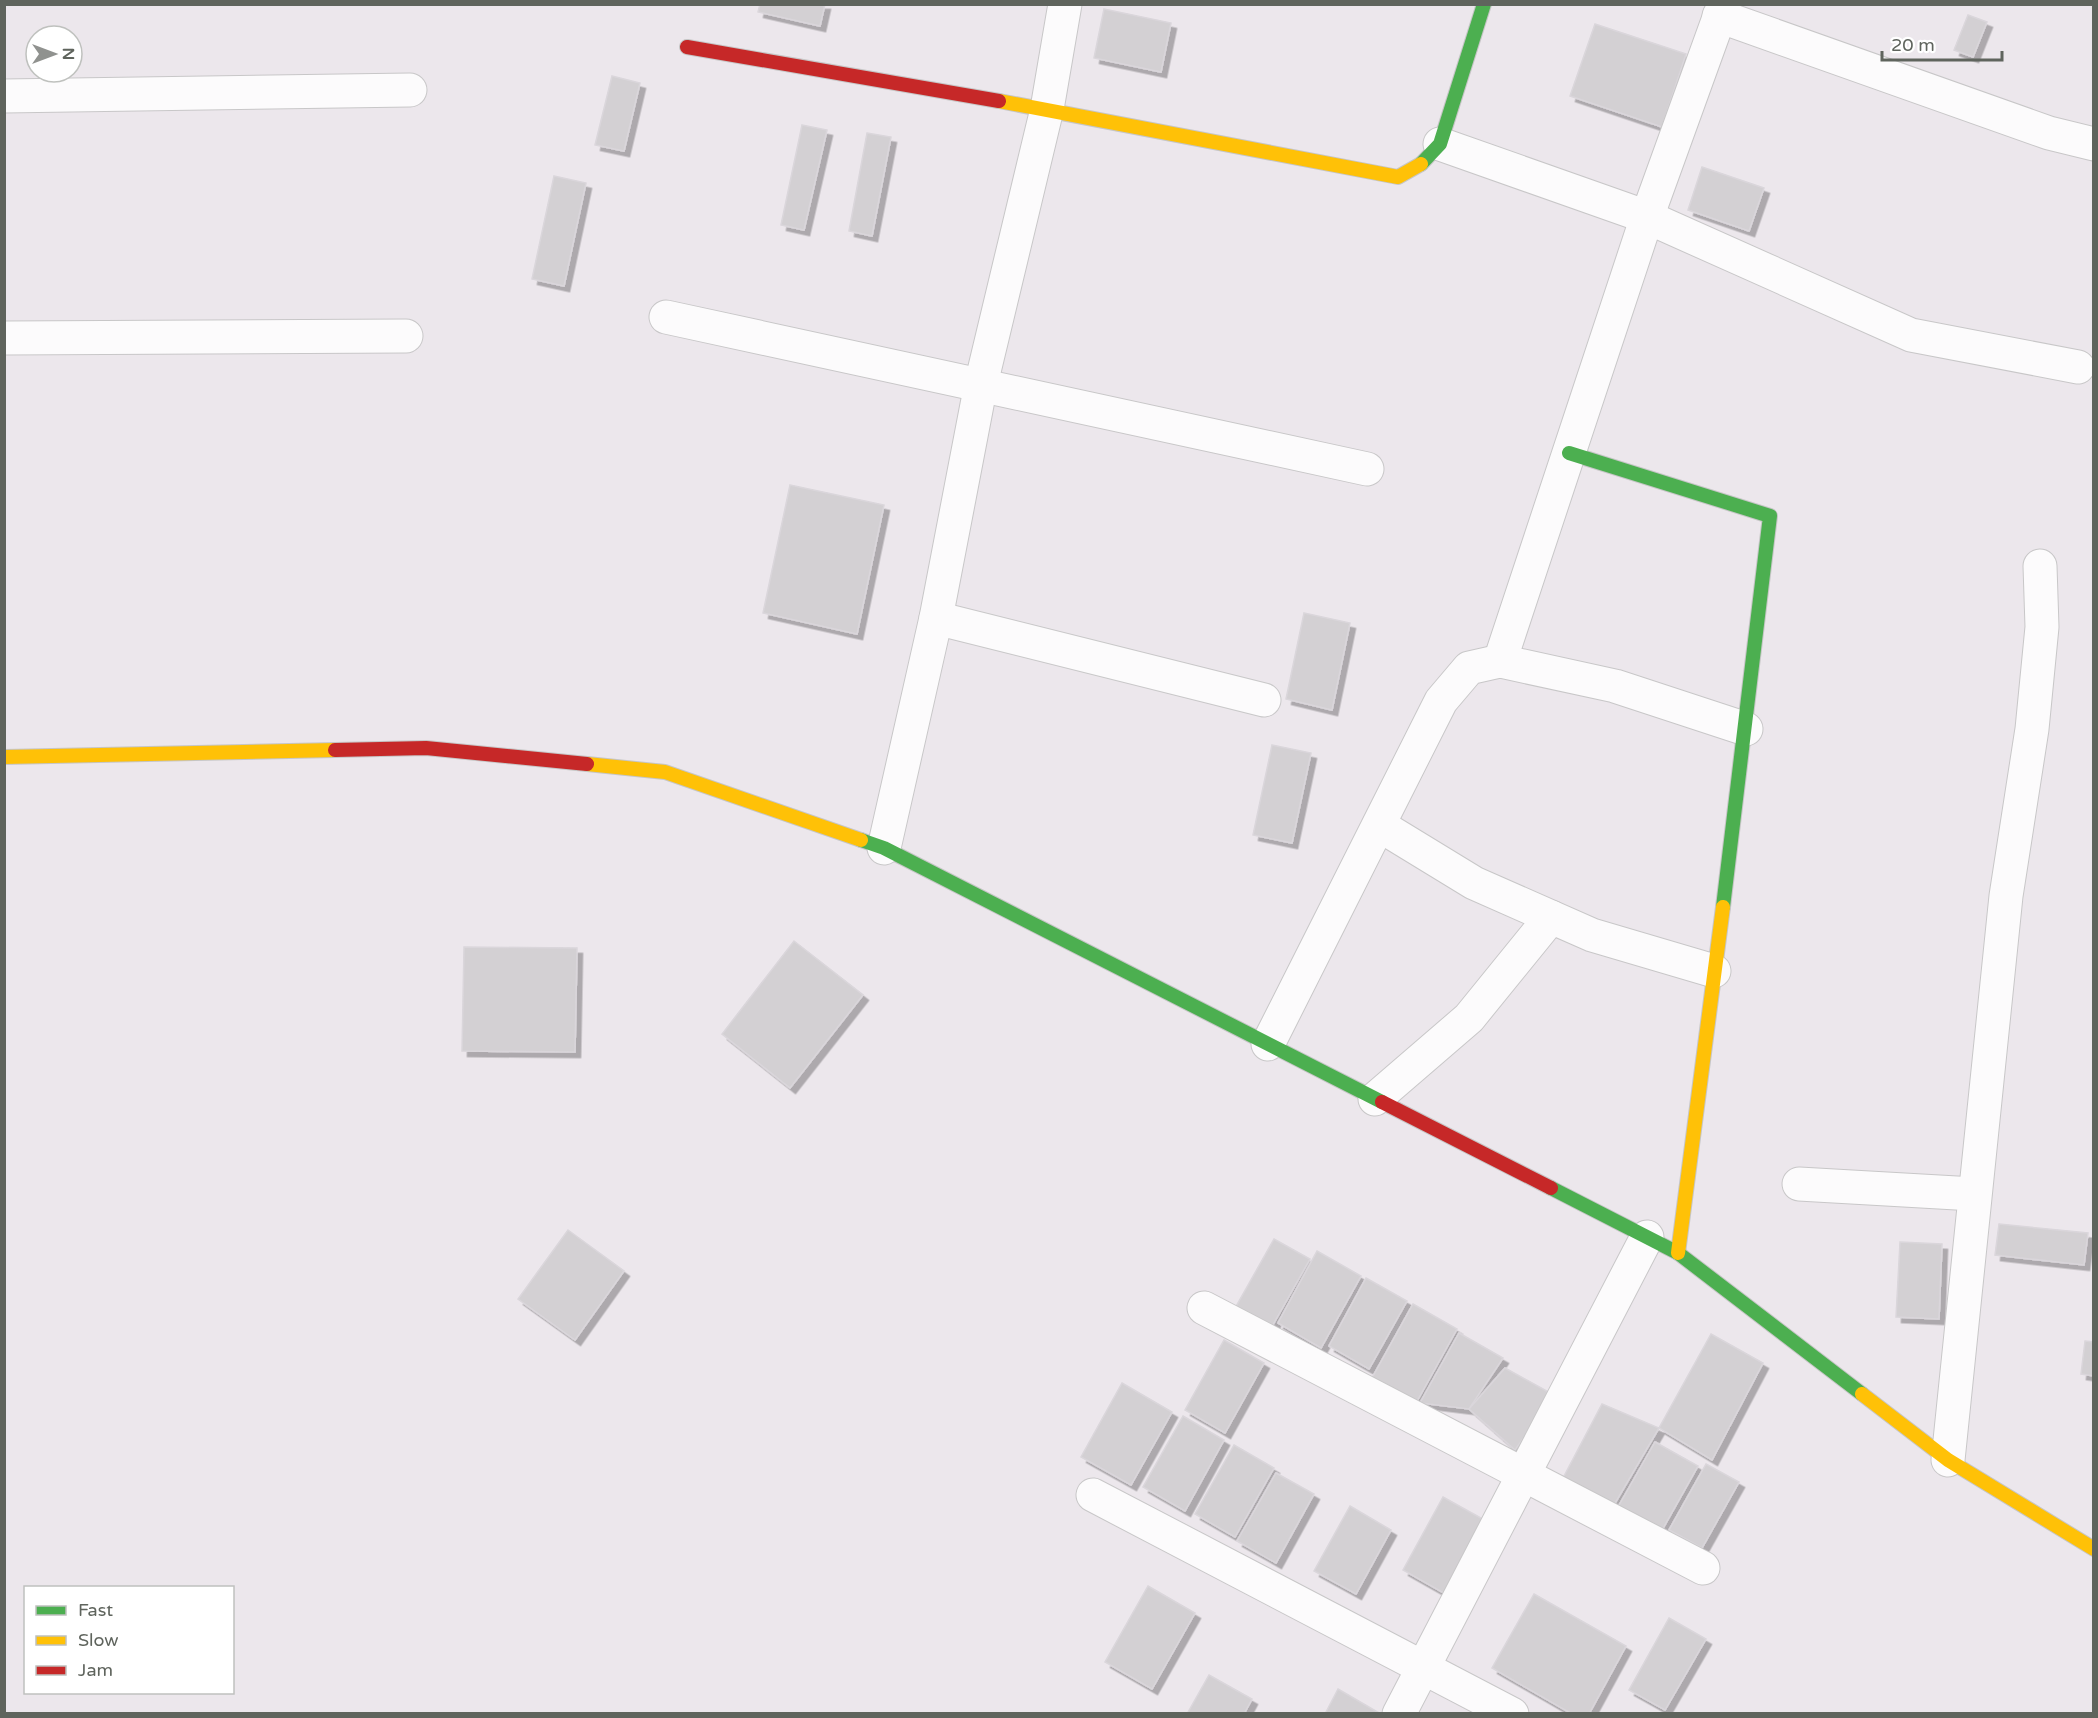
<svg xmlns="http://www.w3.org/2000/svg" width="2098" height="1718" font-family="'Varela Round',sans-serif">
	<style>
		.building { fill: #d3d0d3; stroke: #dad6db; stroke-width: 1.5; filter: url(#shadow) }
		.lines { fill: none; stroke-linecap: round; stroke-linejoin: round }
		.street-casing { stroke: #c8c7c8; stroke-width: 35 }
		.fast-casing { stroke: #c6c6c6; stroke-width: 16 }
		.slow-casing { stroke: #c6c6c6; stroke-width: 16 }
		.jam-casing { stroke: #c6c6c6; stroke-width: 16 }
		.street { stroke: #fcfbfc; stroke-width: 33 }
		.fast { stroke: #4caf50; stroke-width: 14 }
		.slow { stroke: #ffc107; stroke-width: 14 }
		.jam { stroke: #c62828; stroke-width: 14 }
	</style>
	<defs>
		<filter id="shadow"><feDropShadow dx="5.5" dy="5.5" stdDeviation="0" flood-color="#0004"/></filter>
	</defs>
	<rect width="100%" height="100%" fill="#ece7ec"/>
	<g class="building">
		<polygon points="760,4 825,4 820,26 758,12"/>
		<polygon points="1104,9 1171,23 1161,72 1094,58"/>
		<polygon points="1968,15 1987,22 1973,57 1954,50"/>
		<polygon points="1595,24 1686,54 1662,127 1570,96"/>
		<polygon points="612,76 640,83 624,151 595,145"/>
		<polygon points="802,125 827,130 804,230 781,225"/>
		<polygon points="867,133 891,137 872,236 849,231"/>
		<polygon points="1702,167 1764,188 1749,231 1688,210"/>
		<polygon points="554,176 586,183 564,286 532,279"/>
		<polygon points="790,485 884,505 857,634 763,613"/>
		<polygon points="1304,613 1350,623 1332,710 1286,699"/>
		<polygon points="1272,745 1311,753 1292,843 1253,835"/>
		<polygon points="794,941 863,995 790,1088 722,1034"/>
		<polygon points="464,947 577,948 575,1052 462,1051"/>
		<polygon points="1999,1224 2088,1233 2084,1265 1995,1255"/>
		<polygon points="568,1230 624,1271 575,1340 518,1299"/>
		<polygon points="1274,1239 1310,1259 1270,1330 1234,1310"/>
		<polygon points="1900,1242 1942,1244 1939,1319 1896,1317"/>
		<polygon points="1317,1251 1361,1276 1321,1348 1278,1323"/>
		<polygon points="1366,1278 1407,1301 1369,1369 1329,1346"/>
		<polygon points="1413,1304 1457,1329 1416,1403 1372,1378"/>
		<polygon points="1459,1333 1503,1358 1469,1409 1420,1403"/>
		<polygon points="1711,1334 1763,1363 1712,1460 1659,1428"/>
		<polygon points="1224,1340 1264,1363 1225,1433 1185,1410"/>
		<polygon points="2085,1341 2094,1342 2094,1376 2081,1374"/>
		<polygon points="1505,1368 1554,1395 1515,1450 1469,1409"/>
		<polygon points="1122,1383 1172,1412 1131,1485 1081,1457"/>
		<polygon points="1602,1404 1659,1428 1614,1505 1563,1478"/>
		<polygon points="1183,1416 1224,1440 1185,1511 1143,1487"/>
		<polygon points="1655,1442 1698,1466 1661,1532 1618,1507"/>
		<polygon points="1234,1445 1274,1468 1235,1537 1195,1514"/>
		<polygon points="1706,1464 1739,1482 1702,1548 1669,1530"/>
		<polygon points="1276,1473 1314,1494 1276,1563 1237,1541"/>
		<polygon points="1443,1497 1490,1523 1449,1596 1403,1570"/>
		<polygon points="1350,1506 1391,1530 1356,1594 1314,1571"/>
		<polygon points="1148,1586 1195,1613 1152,1689 1105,1662"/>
		<polygon points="1534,1594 1626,1646 1589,1714 1572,1714 1492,1668"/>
		<polygon points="1669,1618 1706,1639 1665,1710 1629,1690"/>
		<polygon points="1209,1675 1252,1699 1244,1714 1187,1714"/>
		<polygon points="1338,1689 1381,1714 1325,1714"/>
	</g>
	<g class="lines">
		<g class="street-casing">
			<g id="street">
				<polyline points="1719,16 2049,133 2094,144"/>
				<polyline points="4,96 410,90"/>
				<polyline points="1440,144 1647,217 1911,335 2078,367"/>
				<polyline points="666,317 1367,469"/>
				<polyline points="4,338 406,336"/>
				<polyline points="936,618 1264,700"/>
				<polyline points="1500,661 1647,217 1724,4"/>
				<polyline points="1379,825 1474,883 1592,935 1714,971"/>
				<polyline points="884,848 936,618 981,384 1047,109 1065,4"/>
				<polyline points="1268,1044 1441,701 1469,668 1500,661 1615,686 1746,729"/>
				<polyline points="1375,1099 1469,1018 1551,917"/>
				<polyline points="1799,1184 1974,1194"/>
				<polyline points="1204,1308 1703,1568"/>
				<polyline points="1948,1460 2006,896 2032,729 2042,627 2040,566"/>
				<polyline points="1093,1495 1512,1714"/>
				<polyline points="1399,1714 1647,1237"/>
			</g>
		</g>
		<g class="fast-casing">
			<g id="fast">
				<polyline points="1421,164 1440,144 1484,4"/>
				<polyline points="1569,453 1770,516 1723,907"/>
				<polyline points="861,840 884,848 1382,1102"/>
				<polyline points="1551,1188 1678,1253 1862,1394"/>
			</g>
		</g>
		<g class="slow-casing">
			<g id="slow">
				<polyline points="999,101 1398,177 1421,164"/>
				<polyline points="4,757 335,750"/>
				<polyline points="587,764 665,772 861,840"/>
				<polyline points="1678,1253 1723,907"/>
				<polyline points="1862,1394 1948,1460 2094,1549"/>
			</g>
		</g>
		<g class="jam-casing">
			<g id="jam">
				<polyline points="687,47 999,101"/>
				<polyline points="335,750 426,748 587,764"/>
				<polyline points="1382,1102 1551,1188"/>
			</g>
		</g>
		<use href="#street" class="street"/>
		<use href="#fast" class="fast"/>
		<use href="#slow" class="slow"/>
		<use href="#jam" class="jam"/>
	</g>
	<rect width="2098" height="1718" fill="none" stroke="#5f645d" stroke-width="12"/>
	<rect x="24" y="1586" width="210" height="108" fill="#ffffff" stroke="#bfc1be" stroke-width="1.5"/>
	<rect x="36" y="1606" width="30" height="9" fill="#4caf50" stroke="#bfc1be" stroke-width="1.5"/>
	<text x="78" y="1616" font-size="18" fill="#5f645d">Fast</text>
	<rect x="36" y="1636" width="30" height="9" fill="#ffc107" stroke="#bfc1be" stroke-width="1.5"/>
	<text x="78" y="1646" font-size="18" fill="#5f645d">Slow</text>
	<rect x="36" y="1666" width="30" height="9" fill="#c62828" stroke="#bfc1be" stroke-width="1.5"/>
	<text x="78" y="1676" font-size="18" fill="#5f645d">Jam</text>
	<g transform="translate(54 54) rotate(90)"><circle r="28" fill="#ffffff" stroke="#bfc1be" stroke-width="1.5"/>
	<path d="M0-4.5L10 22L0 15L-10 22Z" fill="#90928f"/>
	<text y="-9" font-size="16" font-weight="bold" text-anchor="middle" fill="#5f645d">N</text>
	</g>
	<path d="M1882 51v9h120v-9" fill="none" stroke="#5f645d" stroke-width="3"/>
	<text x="1891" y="51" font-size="18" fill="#5f645d" stroke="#ffffff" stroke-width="4.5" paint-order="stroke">20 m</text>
</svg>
